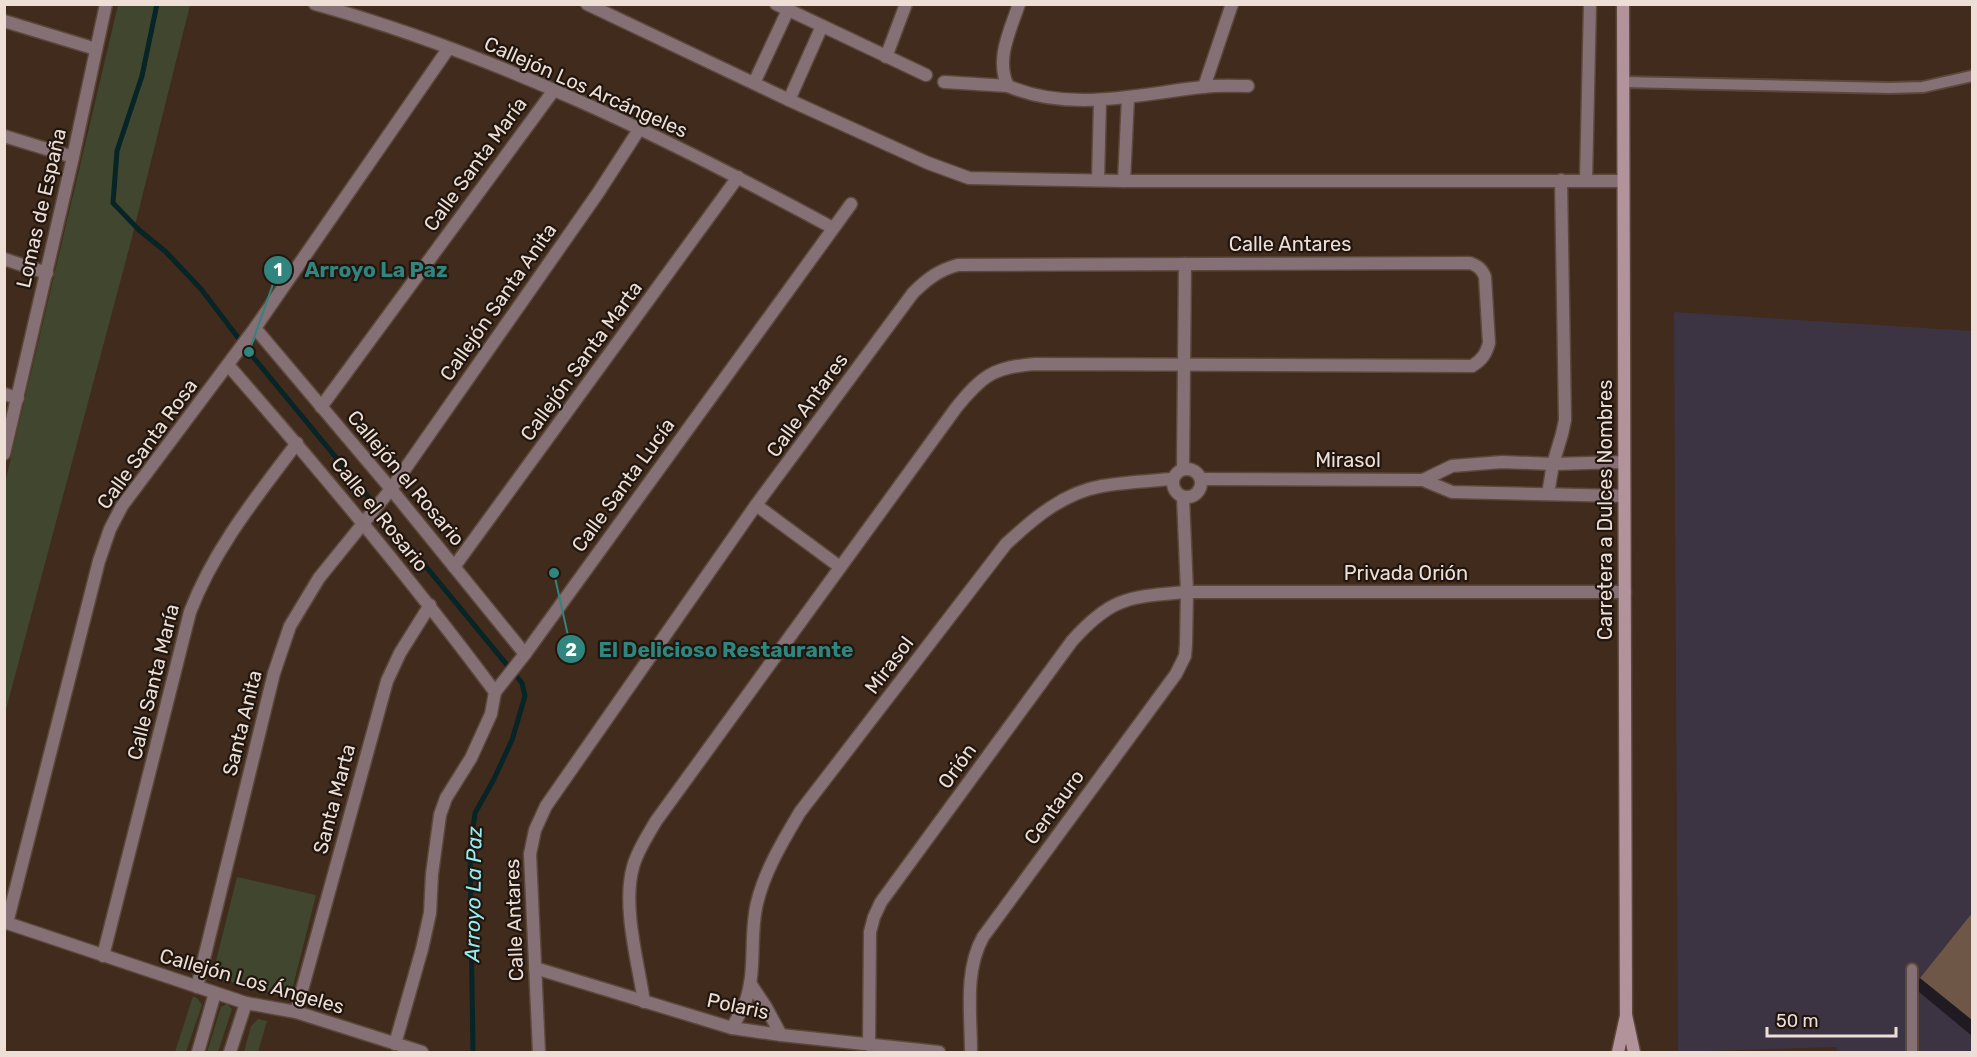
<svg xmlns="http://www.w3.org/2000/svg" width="1977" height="1057" font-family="Rubik,sans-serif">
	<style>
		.industrial { fill: #3d3443 }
		.green { fill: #40472e }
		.shadow { fill: #0007 }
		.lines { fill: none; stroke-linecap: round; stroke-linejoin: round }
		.stream { stroke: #072426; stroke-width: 5 }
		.building { fill: #6e5746 }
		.lane-casing { stroke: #5c483a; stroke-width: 14 }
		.street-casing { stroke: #5c483a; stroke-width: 15 }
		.secondary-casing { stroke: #5c483a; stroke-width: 15 }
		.lane { stroke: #847075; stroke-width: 10 }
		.street { stroke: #847075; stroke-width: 12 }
		.secondary { stroke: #b3939b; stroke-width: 12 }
		.labels { text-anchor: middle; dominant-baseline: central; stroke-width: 4.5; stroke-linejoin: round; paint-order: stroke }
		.street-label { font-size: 20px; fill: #eddfd6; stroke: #20160f }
		.water-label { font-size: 21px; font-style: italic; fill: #93eef2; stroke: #20160f }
		.leader { fill: none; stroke: #30867e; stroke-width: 2 }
		.callout-dot { fill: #30867e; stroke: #20160f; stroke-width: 2 }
		.mark-label { font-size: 18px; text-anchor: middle; font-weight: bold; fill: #fff }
		.callout-label { font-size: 21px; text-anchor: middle; font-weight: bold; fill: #30867e; stroke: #20160f; stroke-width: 4.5; stroke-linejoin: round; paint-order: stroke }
	</style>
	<rect width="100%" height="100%" fill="#402b1c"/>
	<polygon class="industrial" points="1674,312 1972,331 1972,1052 1837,1052 1836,1047 1678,1052"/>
	<g class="green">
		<polygon points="118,5 190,5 130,245 5,713 5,483"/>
		<polygon points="237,877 316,895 292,990 284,997 225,980 217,973 216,961"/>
		<polygon points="193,996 198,999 202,1005 186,1052 175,1052"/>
		<polygon points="227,1004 232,1009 218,1052 207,1052 221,1007"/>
		<polygon points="258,1019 267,1021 258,1052 244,1052 251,1026"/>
	</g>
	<polygon class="shadow" points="1972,913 1972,1036 1913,987"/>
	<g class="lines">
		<polyline class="stream" points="157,4 142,76 117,151 113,203 139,230 166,252 201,289 249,352 522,683 525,696 512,740 494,779 475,813 470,851 473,1052"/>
	</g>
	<polygon class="building" points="1972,913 1972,1020 1920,978"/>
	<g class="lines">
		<g class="lane-casing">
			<g id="lane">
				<polyline points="1623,82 1890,88 1923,87 1972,76"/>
				<polyline points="1912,1052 1912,969"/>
			</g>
		</g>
		<g class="street-casing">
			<g id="street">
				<path d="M 315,4 C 497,55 667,138 833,228"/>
				<polyline points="587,4 789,100 928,163 969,178 1124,181 1623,181"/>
				<polyline points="776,4 926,75"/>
				<path d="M 1019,4 C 1010,31 995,60 1008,86 C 1071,113 1138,94 1203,87 C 1218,85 1233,86 1248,86"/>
				<polyline points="4,21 96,49"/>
				<polyline points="886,57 906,4"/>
				<polyline points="944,82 1008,86"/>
				<polyline points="754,83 788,10"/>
				<polyline points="1204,87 1232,4"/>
				<polyline points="789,100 822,26"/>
				<polyline points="4,136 73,157"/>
				<polyline points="1098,180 1100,101"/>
				<polyline points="1586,180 1590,4"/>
				<polyline points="1124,181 1128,98"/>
				<polyline points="4,259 47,273"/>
				<polyline points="255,328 391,489 525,654"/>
				<path d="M 228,365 C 321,471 411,579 495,692"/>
				<polyline points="4,394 18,398"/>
				<polyline points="321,407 554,90"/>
				<polyline points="4,454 73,157 106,4"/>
				<polyline points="1183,468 1185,264"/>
				<circle cx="1187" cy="483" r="14"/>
				<polyline points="1201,479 1423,480 1452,492 1624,496"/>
				<polyline points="1423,480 1452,466 1502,462 1553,464 1624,462"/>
				<polyline points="1548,494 1553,464 1562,434 1565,420 1561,180"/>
				<polyline points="756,505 840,567"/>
				<polyline points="454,567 738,177"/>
				<polyline points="4,922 246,1003 296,1012 422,1052"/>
				<polyline points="7,923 99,561 110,529 122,506 255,328 448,49"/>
				<path d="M 103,956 L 190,612 C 214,549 257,496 297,443"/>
				<polyline points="535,968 732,1028 781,1035 939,1052"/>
				<polyline points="750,983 766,1007 781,1035"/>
				<polyline points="197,987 274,673 290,626 319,578 391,489 598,193 640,128"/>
				<polyline points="296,1012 387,681 400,653 430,605"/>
				<path d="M 732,1028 C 736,1020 741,1012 745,1003 C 757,972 749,935 757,903 C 765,870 783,841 800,812 L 1006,544 C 1034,518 1063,493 1102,486 C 1125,482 1149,481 1172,479"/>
				<polyline points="395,1044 422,949 430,913 432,874 440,815 446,798 471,758 491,714 495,692 525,654 851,204"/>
				<path d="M 869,1045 L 870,932 L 874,917 L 881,902 L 1072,641 C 1112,596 1130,597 1187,592 L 1625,592"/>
				<polyline points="198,1052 215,993"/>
				<polyline points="230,1052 246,1003"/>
				<path d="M 539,1052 L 530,854 L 535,830 L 546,806 L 756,505 L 913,293 C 927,279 939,270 958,265 L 1470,263 C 1478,266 1482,269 1485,277 L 1489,343 C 1486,354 1482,360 1472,366 L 1035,364 C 993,367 982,376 956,408 L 656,821 C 648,835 637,851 633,867 C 622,906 638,962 644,1002"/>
				<path d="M 971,1052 C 971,1014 964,971 983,937 L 1176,674 L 1185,656 L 1186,645 L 1187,592 L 1183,497"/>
			</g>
		</g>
		<g class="secondary-casing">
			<g id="secondary">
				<polyline points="1623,4 1626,1015 1634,1052"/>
				<polyline points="1618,1052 1626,1016"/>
			</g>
		</g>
		<use href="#lane" class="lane"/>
		<use href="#street" class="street"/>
		<use href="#secondary" class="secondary"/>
	</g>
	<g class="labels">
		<g class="street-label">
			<text transform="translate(586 87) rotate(24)">Callejón Los Arcángeles</text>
			<text transform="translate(475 164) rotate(-54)">Calle Santa María</text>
			<text transform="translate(41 208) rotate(-77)">Lomas de España</text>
			<text x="1290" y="244">Calle Antares</text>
			<text transform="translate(498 302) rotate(-55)">Callejón Santa Anita</text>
			<text transform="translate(581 361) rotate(-54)">Callejón Santa Marta</text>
			<text transform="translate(807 405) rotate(-54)">Calle Antares</text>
			<text transform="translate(147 444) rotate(-54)">Calle Santa Rosa</text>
			<text x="1348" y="460">Mirasol</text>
			<text transform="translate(406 478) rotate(50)">Callejón el Rosario</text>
			<text transform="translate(623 485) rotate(-54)">Calle Santa Lucía</text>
			<text transform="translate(1605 510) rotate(-90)">Carretera a Dulces Nombres</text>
			<text transform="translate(380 514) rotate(51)">Calle el Rosario</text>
			<text x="1406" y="573">Privada Orión</text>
			<text transform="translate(889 665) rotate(-53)">Mirasol</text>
			<text transform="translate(153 682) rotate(-76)">Calle Santa María</text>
			<text transform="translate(242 723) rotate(-76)">Santa Anita</text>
			<text transform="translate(957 766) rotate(-54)">Orión</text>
			<text transform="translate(334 799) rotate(-75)">Santa Marta</text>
			<text transform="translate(1054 807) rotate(-54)">Centauro</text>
			<text transform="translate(514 920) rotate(-92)">Calle Antares</text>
			<text transform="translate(252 981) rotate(16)">Callejón Los Ángeles</text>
			<text transform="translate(738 1006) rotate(12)">Polaris</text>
		</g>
		<g class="water-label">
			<text transform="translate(473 894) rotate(-89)">Arroyo La Paz</text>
		</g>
	</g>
	<path class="leader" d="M249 352L278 270M554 573L571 649"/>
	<g class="callout-dot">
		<circle cx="249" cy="352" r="6"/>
		<circle cx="554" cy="573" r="6"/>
		<circle cx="278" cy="270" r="15"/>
		<circle cx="571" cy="649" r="15"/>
	</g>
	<g class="mark-label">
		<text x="278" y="276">1</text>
		<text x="571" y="656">2</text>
	</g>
	<g class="callout-label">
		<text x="376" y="277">Arroyo La Paz</text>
		<text x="726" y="657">El Delicioso Restaurante</text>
	</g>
	<rect width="1977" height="1057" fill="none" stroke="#eddfd6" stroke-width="12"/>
	<path d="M1767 1027v9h129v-9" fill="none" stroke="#eddfd6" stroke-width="3"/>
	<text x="1776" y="1027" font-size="18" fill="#eddfd6" stroke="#20160f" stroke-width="4.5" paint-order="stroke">50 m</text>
</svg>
